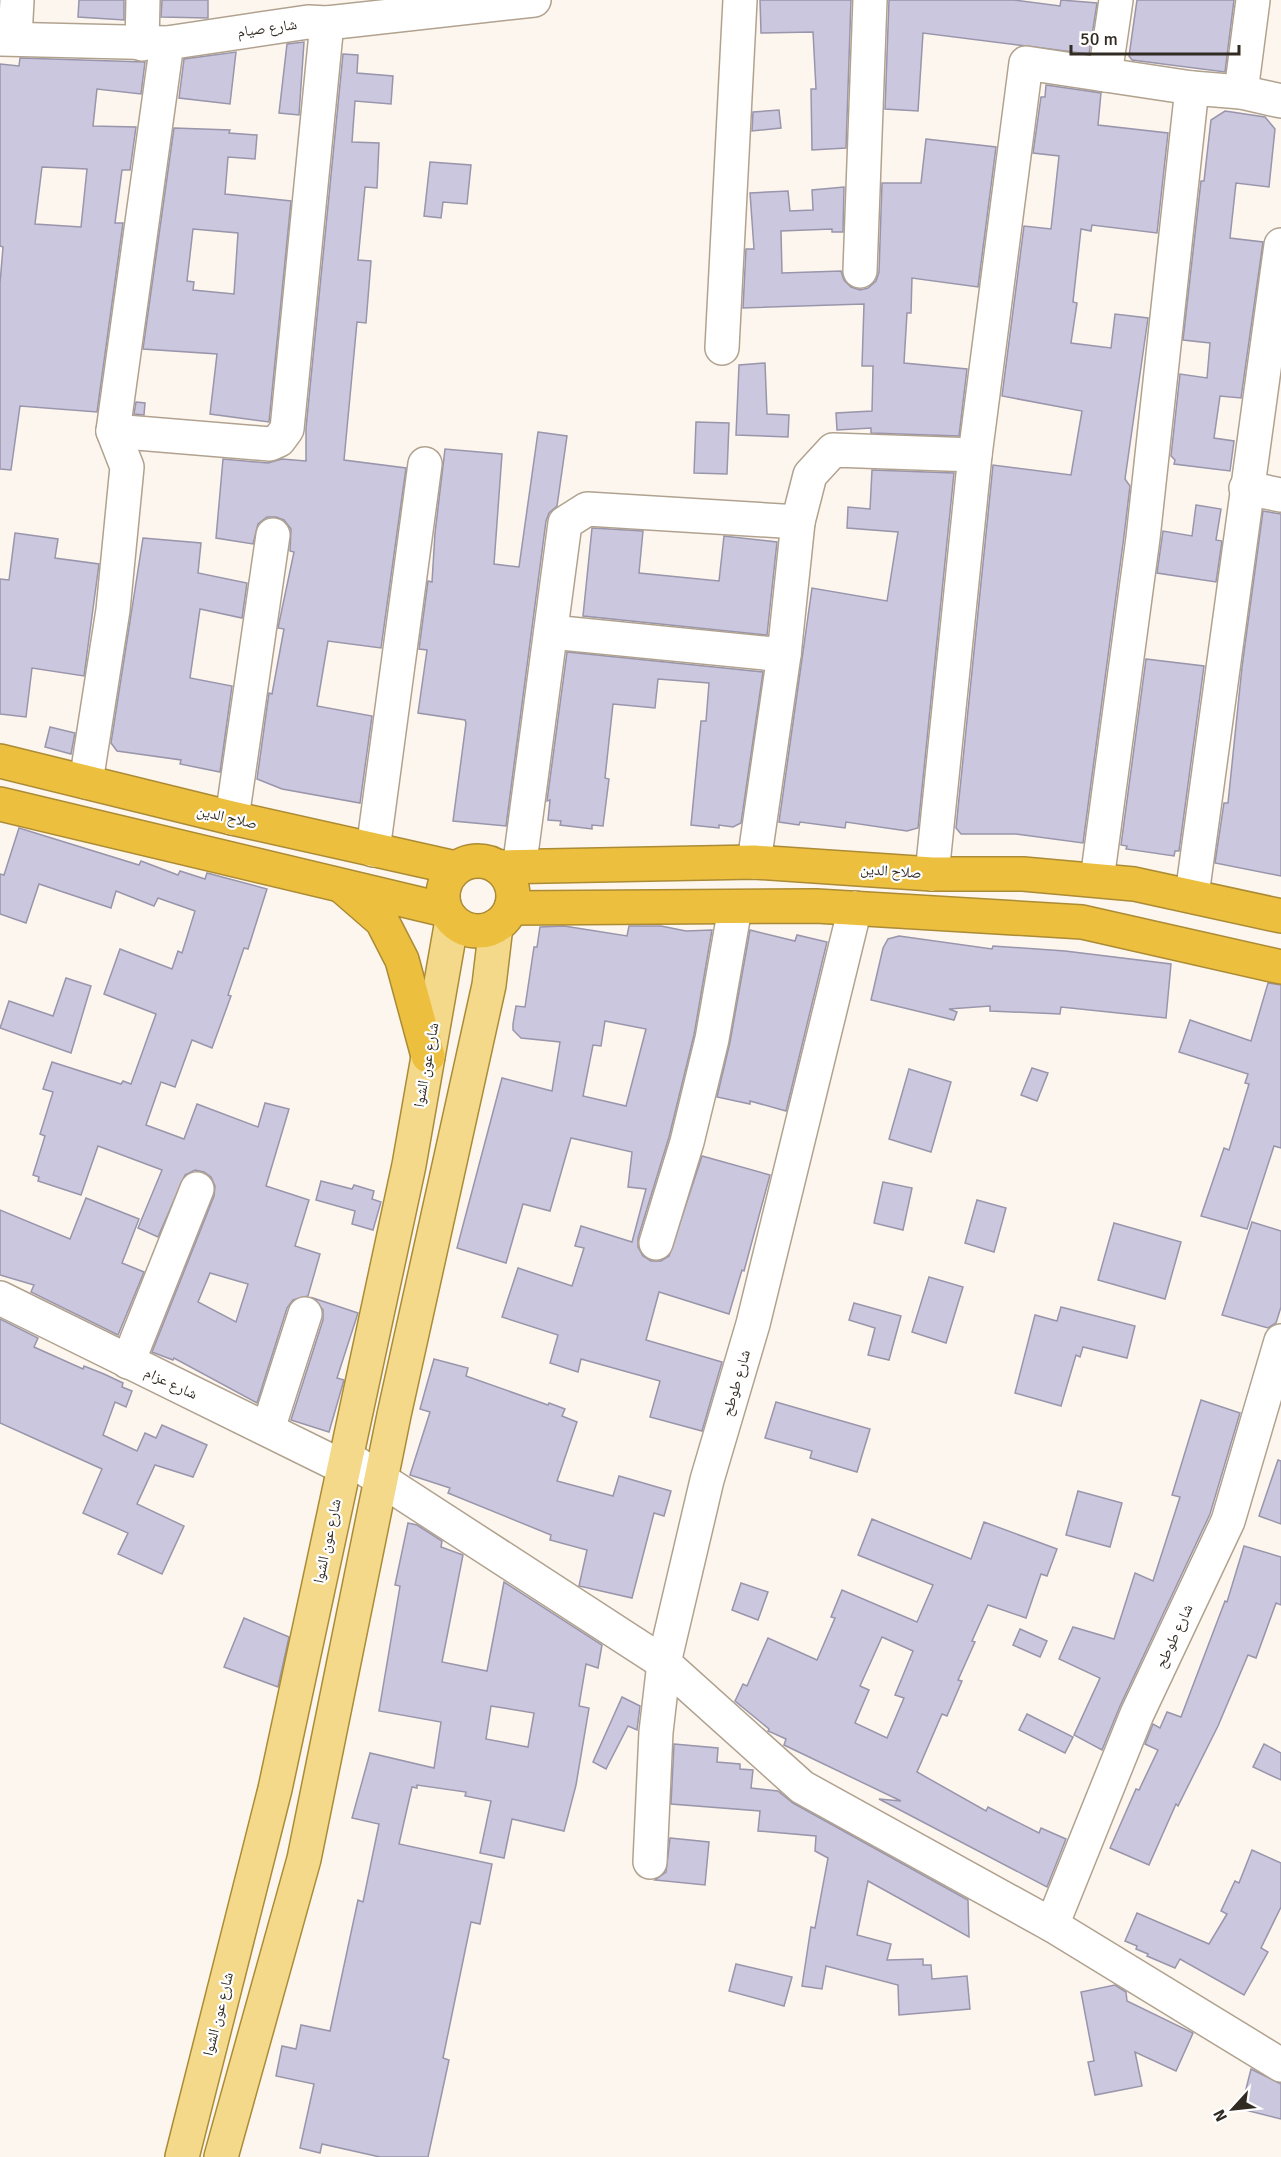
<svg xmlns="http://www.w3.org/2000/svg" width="1281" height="2157" font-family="Signika,'Noto Naskh Arabic',sans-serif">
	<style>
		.building { fill: #cac7de; stroke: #9995ab; stroke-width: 1.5; fill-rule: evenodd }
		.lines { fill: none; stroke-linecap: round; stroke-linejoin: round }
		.minor-casing { stroke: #b1a28f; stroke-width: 36 }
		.major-casing { stroke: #ab8b35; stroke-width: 36 }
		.highway-casing { stroke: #ab8b35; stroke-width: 36 }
		.minor { stroke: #fff; stroke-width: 33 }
		.major { stroke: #f4d98b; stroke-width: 33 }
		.highway { stroke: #edbf3e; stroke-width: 33 }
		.labels { text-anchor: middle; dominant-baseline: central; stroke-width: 4.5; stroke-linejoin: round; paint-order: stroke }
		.street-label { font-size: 15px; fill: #312b23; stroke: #fff }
	</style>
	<rect width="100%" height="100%" fill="#fdf6ee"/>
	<g class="building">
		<polygon points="79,0 124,0 124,20 78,17"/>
		<polygon points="162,0 208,0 208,18 161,17"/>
		<polygon points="760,0 851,0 846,148 812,150 811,89 816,89 813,32 761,33"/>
		<polygon points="889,0 1014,0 1060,6 1061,0 1097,3 1089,54 923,33 918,111 885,109"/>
		<polygon points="1137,0 1234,0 1225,72 1132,60 1129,56"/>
		<polygon points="304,42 299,115 279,113 287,44"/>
		<polygon points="236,52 230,104 179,98 184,59"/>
		<polygon points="343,54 358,55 357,73 393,76 391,104 355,101 352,142 379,143 377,188 365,187 358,260 371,261 366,323 357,322 344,460 406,468 381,648 328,641 317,706 372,716 360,803 282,789 257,779 269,693 272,694 284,629 278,628 294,552 290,551 291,529 284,520 276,517 267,517 258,524 253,544 216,538 223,459 268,463 282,459 306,461 306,428"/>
		<path d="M 20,58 L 145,62 L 141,94 L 97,89 L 93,126 L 136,127 L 130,170 L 122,170 L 115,223 L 123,223 L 97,412 L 20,406 L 11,470 L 0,469 L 0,283 L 3,247 L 0,246 L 0,64 L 19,66 ZM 42,167 L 87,169 L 81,227 L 35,224 Z"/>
		<polygon points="1046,85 1101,93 1098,125 1168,133 1157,233 1092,225 1091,231 1081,229 1073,302 1077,303 1071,343 1111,348 1115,314 1148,318 1125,479 1130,486 1124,536 1083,843 1016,834 961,834 956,828 993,465 1071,475 1082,411 1002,396 1024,226 1051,229 1059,156 1033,153 1041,97 1045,97"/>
		<polygon points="779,110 781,128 752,131 753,112"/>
		<polygon points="1225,111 1265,117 1275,129 1269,187 1236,183 1230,238 1263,242 1241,398 1220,396 1214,438 1234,441 1230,471 1174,464 1175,460 1171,456 1180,374 1207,378 1210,343 1183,340 1201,181 1204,181 1211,120"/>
		<path d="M 174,128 L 230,130 L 229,133 L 257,135 L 255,159 L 228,157 L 225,194 L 291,201 L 269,422 L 210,414 L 217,354 L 143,349 ZM 193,229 L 238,233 L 234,294 L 193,290 L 194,282 L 187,281 Z"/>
		<polygon points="926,139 996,147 978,287 912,278 911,313 907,313 904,363 967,369 959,436 871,433 871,428 837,430 836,413 872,411 873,366 862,366 864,304 743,308 746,249 754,249 750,193 788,191 790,211 813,210 812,190 844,187 843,232 832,232 832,229 781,231 782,273 841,271 844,280 851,287 860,290 868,288 876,281 879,272 882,183 921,183"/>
		<polygon points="430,162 471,165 467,204 443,202 441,218 424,216"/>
		<polygon points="765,363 767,414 789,415 788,437 736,435 739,365"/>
		<polygon points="136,402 145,403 144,415 134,414"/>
		<polygon points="696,422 729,423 727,474 694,473"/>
		<polygon points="538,432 567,436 557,506 549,513 546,521 506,826 453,821 466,723 465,720 418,713 427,650 419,649 428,581 432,582 435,533 445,449 502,454 494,564 519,567"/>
		<polygon points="872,470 954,473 918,828 907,831 846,822 845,828 800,822 799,825 779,822 812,588 887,601 898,532 847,528 848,507 870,509"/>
		<polygon points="1196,505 1221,509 1216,540 1222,541 1216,582 1157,573 1163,531 1192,536"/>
		<polygon points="1263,511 1281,514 1281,876 1215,863 1224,803 1228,803 1242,667"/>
		<polygon points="592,528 643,531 639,573 719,581 724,536 777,542 767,635 583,616"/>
		<polygon points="15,533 58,539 55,558 99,564 84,676 32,668 26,717 0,714 0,579 9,580"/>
		<polygon points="143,538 201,543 198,573 247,583 242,618 200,609 190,678 232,686 220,772 180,764 181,760 117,751 111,743"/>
		<polygon points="567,652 763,672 741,823 733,827 719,825 719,828 691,825 701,721 706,721 709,683 658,679 655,708 613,704 605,778 609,779 603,826 592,825 592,829 560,825 561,821 548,820 550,800 547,801"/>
		<polygon points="1146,659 1204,666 1179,851 1175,851 1174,856 1126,849 1127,846 1121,845"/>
		<polygon points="50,727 75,733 71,754 45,747"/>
		<path d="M 19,828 L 139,865 L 141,861 L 178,875 L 180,871 L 205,879 L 207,873 L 267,889 L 248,949 L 244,948 L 228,995 L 231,996 L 212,1048 L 192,1040 L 175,1087 L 161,1082 L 146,1125 L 184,1139 L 197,1104 L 258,1127 L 265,1103 L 289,1109 L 266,1186 L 309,1200 L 295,1246 L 320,1254 L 308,1296 L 293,1300 L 287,1308 L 257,1403 L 174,1358 L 173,1360 L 152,1352 L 214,1196 L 215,1186 L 211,1177 L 204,1172 L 195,1170 L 185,1175 L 158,1237 L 138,1228 L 162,1170 L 98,1146 L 81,1195 L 38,1181 L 39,1177 L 33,1175 L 45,1136 L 40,1134 L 53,1092 L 43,1089 L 52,1062 L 121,1084 L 123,1081 L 131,1084 L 156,1014 L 104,994 L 120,949 L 172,969 L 178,951 L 182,953 L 195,911 L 158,898 L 154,906 L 116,891 L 111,908 L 39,884 L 26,923 L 0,914 L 0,874 L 4,875 ZM 210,1273 L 248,1284 L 236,1322 L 198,1302 Z"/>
		<path d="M 564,926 L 627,936 L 629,926 L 661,926 L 686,931 L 712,930 L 694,1035 L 669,1137 L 638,1238 L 638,1247 L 643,1256 L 651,1261 L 661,1261 L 669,1256 L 702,1156 L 770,1175 L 744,1271 L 742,1270 L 729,1314 L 659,1292 L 646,1340 L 722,1362 L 702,1431 L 650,1417 L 660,1381 L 581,1359 L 578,1372 L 550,1363 L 558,1335 L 502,1317 L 518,1268 L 572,1286 L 584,1248 L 575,1246 L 581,1226 L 632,1242 L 646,1189 L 628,1187 L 632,1152 L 571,1138 L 550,1211 L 523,1204 L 506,1263 L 457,1248 L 502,1078 L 552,1091 L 560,1042 L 521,1038 L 513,1030 L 513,1024 L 516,1006 L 525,1007 L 534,947 L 537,947 L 540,927 ZM 605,1021 L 646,1029 L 626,1106 L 583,1096 L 593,1045 L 601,1046 Z"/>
		<polygon points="750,930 795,941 797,935 827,942 786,1111 750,1101 750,1104 717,1097 730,1042"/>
		<polygon points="899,936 992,949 993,946 1065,951 1171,964 1166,1018 1061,1007 1060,1014 990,1011 990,1006 949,1009 957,1012 954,1020 871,1000 883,948 888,939"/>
		<polygon points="66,978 91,986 71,1053 0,1028 9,1001 53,1016"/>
		<polygon points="1268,983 1281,985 1281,1148 1274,1146 1247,1229 1201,1216 1224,1148 1229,1150 1249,1084 1245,1083 1248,1074 1179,1052 1190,1020 1251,1041"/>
		<polygon points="1032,1068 1048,1073 1037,1101 1021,1095"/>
		<polygon points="909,1069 951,1082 931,1152 889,1139"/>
		<polygon points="321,1181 352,1189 354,1185 374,1191 372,1199 381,1202 373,1230 352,1224 355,1211 316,1200"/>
		<polygon points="883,1182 912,1188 903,1230 874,1223"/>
		<polygon points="86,1198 139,1219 122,1263 144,1272 118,1335 31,1292 34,1285 0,1275 0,1210 70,1239"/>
		<polygon points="977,1200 1006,1208 994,1252 965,1243"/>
		<polygon points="1252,1222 1281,1231 1281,1307 1276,1323 1268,1328 1222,1315"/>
		<polygon points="1114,1223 1181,1242 1165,1299 1098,1280"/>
		<polygon points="929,1277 963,1287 946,1343 912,1332"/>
		<polygon points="313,1298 358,1313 337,1378 344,1380 329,1432 291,1420 323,1320 323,1310"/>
		<polygon points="854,1303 901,1316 889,1360 868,1355 875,1328 849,1320"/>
		<polygon points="1061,1307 1135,1326 1127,1358 1083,1347 1080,1357 1076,1355 1061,1406 1015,1393 1035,1315 1057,1321"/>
		<polygon points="0,1319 38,1338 34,1347 83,1369 84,1366 104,1374 123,1383 122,1387 132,1391 126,1407 115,1402 103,1435 137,1451 145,1433 156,1438 162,1425 207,1445 193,1477 155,1465 137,1504 184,1526 162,1574 118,1554 128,1533 83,1513 102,1469 0,1423"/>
		<polygon points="434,1359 468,1368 466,1376 548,1405 549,1403 565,1409 562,1416 577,1422 557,1481 613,1496 619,1476 671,1491 664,1516 654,1513 632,1598 579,1586 587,1550 550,1540 551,1535 448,1493 450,1488 410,1475 430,1412 420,1409"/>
		<polygon points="1201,1400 1240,1413 1210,1514 1120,1706 1102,1750 1074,1735 1100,1678 1059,1659 1073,1627 1114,1639 1135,1573 1153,1581 1180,1497 1172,1495"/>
		<polygon points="776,1402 870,1429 857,1472 810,1458 812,1451 765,1438"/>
		<polygon points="1278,1460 1281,1461 1281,1524 1259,1516"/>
		<polygon points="1078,1491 1122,1503 1110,1547 1066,1535"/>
		<path d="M 872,1519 L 971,1559 L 984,1522 L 1057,1549 L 1047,1576 L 1041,1574 L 1026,1618 L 988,1605 L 972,1641 L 975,1642 L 958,1680 L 962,1681 L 947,1716 L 942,1714 L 917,1772 L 986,1811 L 988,1807 L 1039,1833 L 1041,1828 L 1066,1839 L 1047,1887 L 879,1799 L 901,1801 L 784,1745 L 786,1739 L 768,1731 L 769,1729 L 735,1701 L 743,1684 L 747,1686 L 768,1638 L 817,1660 L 835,1618 L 831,1617 L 842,1590 L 917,1622 L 933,1585 L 858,1555 ZM 882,1637 L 913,1651 L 895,1695 L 904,1698 L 887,1738 L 855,1723 L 869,1690 L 860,1686 Z"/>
		<path d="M 408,1523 L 417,1525 L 442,1541 L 441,1547 L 463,1555 L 442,1662 L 487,1671 L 504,1582 L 602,1645 L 598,1668 L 586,1664 L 579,1706 L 589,1708 L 576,1785 L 564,1831 L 512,1819 L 504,1858 L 480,1853 L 491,1801 L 465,1796 L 466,1792 L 417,1785 L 417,1788 L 412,1787 L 399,1844 L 492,1864 L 480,1924 L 471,1922 L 443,2058 L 449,2060 L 428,2157 L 380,2157 L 322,2144 L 320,2153 L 300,2148 L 314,2084 L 276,2076 L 282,2046 L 296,2049 L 301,2025 L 330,2031 L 358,1900 L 363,1902 L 379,1824 L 352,1818 L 370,1753 L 434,1768 L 441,1722 L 379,1711 L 400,1586 L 395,1585 ZM 491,1706 L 534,1713 L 528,1747 L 486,1739 Z"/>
		<polygon points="1244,1546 1281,1557 1281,1605 1276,1603 1256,1658 1248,1655 1218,1726 1178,1806 1176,1804 1149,1865 1110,1848 1136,1789 1139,1790 1158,1750 1145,1744 1153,1724 1160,1728 1167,1712 1181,1717 1225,1601 1227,1602"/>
		<polygon points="741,1583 768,1592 758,1620 732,1610"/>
		<polygon points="244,1618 289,1637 278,1687 224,1667"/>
		<polygon points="1020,1629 1047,1641 1040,1657 1013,1645"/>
		<polygon points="622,1697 640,1706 637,1730 628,1726 606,1769 593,1762"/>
		<polygon points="1027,1714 1073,1737 1065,1753 1019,1730"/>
		<polygon points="674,1744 718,1748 717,1762 740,1764 740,1769 753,1770 751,1788 778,1791 793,1803 968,1900 969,1937 868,1881 857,1935 891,1944 887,1960 923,1959 923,1965 931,1965 932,1979 967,1976 970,2009 899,2015 898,1985 826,1966 822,1989 802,1986 811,1927 815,1928 828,1858 815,1851 816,1836 758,1831 760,1811 671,1804"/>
		<polygon points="1264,1744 1281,1753 1281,1780 1253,1767"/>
		<polygon points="670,1838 709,1842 705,1885 655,1880 666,1872"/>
		<polygon points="1252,1850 1281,1863 1281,1907 1261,1948 1268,1952 1244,1995 1180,1959 1175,1968 1147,1956 1148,1954 1136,1949 1137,1946 1125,1941 1137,1913 1209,1944 1227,1914 1221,1911 1235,1881 1239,1883"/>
		<polygon points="736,1964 792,1977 784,2006 729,1991"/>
		<polygon points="1115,1985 1126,1992 1127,2001 1193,2033 1176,2071 1135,2052 1142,2086 1095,2095 1088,2062 1094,2061 1081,1992"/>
		<polygon points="1251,2069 1281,2084 1281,2119 1241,2109"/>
	</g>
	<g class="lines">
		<g class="minor-casing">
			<g id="minor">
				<polyline points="15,38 17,0"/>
				<polyline points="0,39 167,43 308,22 327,23 534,0"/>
				<polyline points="142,44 143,0"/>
				<polyline points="1105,75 1116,0"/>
				<polyline points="1241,92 1281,101"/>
				<polyline points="860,271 870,0"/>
				<polyline points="722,348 740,0"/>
				<polyline points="113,431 270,444 279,440 287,429 327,23"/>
				<polyline points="1246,488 1281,495"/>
				<polyline points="551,632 784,655"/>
				<polyline points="86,782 113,610 127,467 113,431 167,43"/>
				<polyline points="232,818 273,535"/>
				<polyline points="373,850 425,464"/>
				<polyline points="754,862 784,655 798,522"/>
				<polyline points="519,869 565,523 587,509 798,522 810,475 833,450 975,455"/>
				<polyline points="932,874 975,455 1026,63 1192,88"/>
				<polyline points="1097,880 1143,538 1192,88 1241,92 1253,0"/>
				<polyline points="1192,895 1281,245"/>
				<polyline points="656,1243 687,1142 712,1039 735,908"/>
				<polyline points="0,1298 343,1467"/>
				<polyline points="128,1362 197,1189"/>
				<polyline points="268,1429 305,1314"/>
				<polyline points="345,1456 664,1663 802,1787 1052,1925 1281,2065"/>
				<polyline points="650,1862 656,1732 664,1663 707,1480 753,1324 855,908"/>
				<polyline points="1052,1925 1137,1714 1228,1521 1281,1341"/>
			</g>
		</g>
		<g class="major-casing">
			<g id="major">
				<polyline points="182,2157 275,1789 409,1165 452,920"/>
				<polyline points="221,2157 304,1859 394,1415 489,985 496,926"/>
			</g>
		</g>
		<g class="highway-casing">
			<g id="highway">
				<polyline points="0,761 232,818 456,868"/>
				<polyline points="0,804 445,910"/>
				<circle cx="478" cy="896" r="35"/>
				<polyline points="498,867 754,862 932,874 1023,874 1134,884 1281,916"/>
				<polyline points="344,888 382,921 402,960 428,1056"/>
				<polyline points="511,908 816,906 1082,922 1281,967"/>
			</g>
		</g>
		<use href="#minor" class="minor"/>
		<use href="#major" class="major"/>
		<use href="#highway" class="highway"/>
	</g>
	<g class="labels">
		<g class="street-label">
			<text transform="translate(267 28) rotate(-8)">شارع صيام</text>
			<text transform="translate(227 817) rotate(13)">صلاح الدين</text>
			<text transform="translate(891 871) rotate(4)">صلاح الدين</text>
			<text transform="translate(426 1065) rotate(-80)">شارع عون الشوا</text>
			<text transform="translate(171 1383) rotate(25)">شارع عزام</text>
			<text transform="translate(736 1383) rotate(-74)">شارع طوطح</text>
			<text transform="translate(327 1541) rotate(-78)">شارع عون الشوا</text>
			<text transform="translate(1174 1636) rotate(-65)">شارع طوطح</text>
			<text transform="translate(218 2014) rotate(-76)">شارع عون الشوا</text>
		</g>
	</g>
	<g transform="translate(1233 2109) rotate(243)" stroke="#ffffff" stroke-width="4.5" paint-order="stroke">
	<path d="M0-4.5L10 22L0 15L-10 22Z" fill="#312b23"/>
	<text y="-9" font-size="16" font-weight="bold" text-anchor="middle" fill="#312b23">N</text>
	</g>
	<path d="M1071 45v9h168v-9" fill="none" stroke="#312b23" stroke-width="3"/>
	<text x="1080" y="45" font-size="18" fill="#312b23" stroke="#ffffff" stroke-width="4.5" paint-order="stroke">50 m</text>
</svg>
